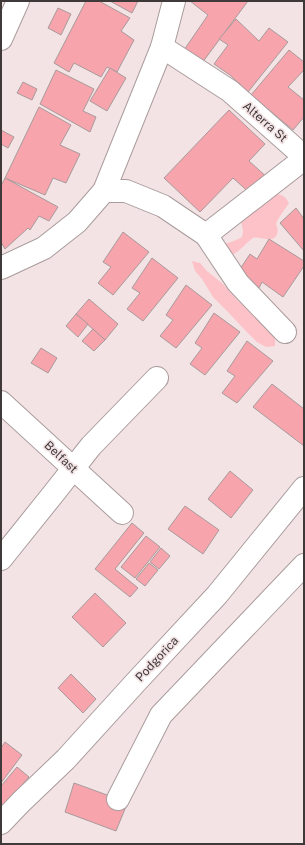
<svg xmlns="http://www.w3.org/2000/svg" width="305" height="845" font-family="'Public Sans',sans-serif">
	<style>
		.green { fill: #fdc2c7 }
		.building { fill: #f7a4ac; stroke: #a89a9b }
		.lines { fill: none; stroke-linecap: round; stroke-linejoin: round }
		.minor-casing { stroke: #aa9c9d; stroke-width: 24 }
		.minor { stroke: #fff; stroke-width: 22 }
		.labels { text-anchor: middle; dominant-baseline: central; stroke-width: 3.5; stroke-linejoin: round; paint-order: stroke }
		.street-label { font-size: 12px; fill: #3f3939; stroke: #f3e3e4 }
	</style>
	<rect width="100%" height="100%" fill="#f3e3e4"/>
	<g class="green">
		<path d="M 277,194 C 283,195 286,197 289,203 C 285,210 279,216 276,224 C 278,228 279,235 274,238 C 269,242 259,236 253,238 C 251,239 250,241 248,242 C 242,248 236,254 228,257 L 223,245 C 229,242 236,241 242,237 L 243,231 L 241,221 Z"/>
		<polygon points="192,261 200,263 207,271 223,284 238,301 262,319 275,336 275,346 266,347 257,342 242,327 228,312 213,297 202,279 195,271"/>
	</g>
	<g class="building">
		<polygon points="86,1 99,1 130,18 121,31 134,40 117,72 107,67 101,77 74,63 69,72 54,63"/>
		<polygon points="110,1 138,1 132,13"/>
		<polygon points="190,1 248,1 202,63 184,50 208,15"/>
		<polygon points="58,8 71,14 61,35 48,28"/>
		<polygon points="236,19 259,41 269,28 288,42 248,92 230,75 214,64 228,45 219,39"/>
		<polygon points="289,50 304,62 304,70 288,87 304,100 304,117 293,130 251,95"/>
		<polygon points="110,68 126,78 107,111 90,101"/>
		<polygon points="56,70 94,89 83,111 96,117 90,132 40,104"/>
		<polygon points="23,82 37,89 32,100 17,93"/>
		<polygon points="39,107 71,125 60,145 80,154 66,183 53,178 45,195 5,178"/>
		<polygon points="229,110 265,144 249,161 269,179 252,195 233,178 200,212 164,178"/>
		<polygon points="1,130 14,137 8,148 1,144"/>
		<polygon points="5,178 58,207 49,221 39,216 30,230 28,228 5,249 1,242 1,186"/>
		<polygon points="296,208 304,219 304,251 280,223"/>
		<polygon points="123,232 149,252 113,295 98,283 111,267 103,262"/>
		<polygon points="269,239 304,261 304,266 283,297 262,282 259,288 240,269 250,254 257,259"/>
		<polygon points="152,258 178,278 143,321 127,309 140,293 132,288"/>
		<polygon points="186,285 212,305 176,348 160,336 173,320 166,315"/>
		<polygon points="89,299 118,324 105,340 76,314"/>
		<polygon points="214,313 240,332 205,375 190,364 202,348 195,343"/>
		<polygon points="76,314 88,324 78,337 66,326"/>
		<polygon points="93,329 105,340 94,351 82,341"/>
		<polygon points="247,341 273,361 237,403 222,393 235,376 227,371"/>
		<polygon points="41,348 57,358 48,373 31,363"/>
		<polygon points="272,384 304,409 304,446 253,407"/>
		<polygon points="230,471 253,490 231,518 208,499"/>
		<polygon points="185,506 219,530 203,554 168,529"/>
		<polygon points="132,523 144,533 115,569 138,588 130,597 95,569"/>
		<polygon points="146,536 160,547 135,578 121,567"/>
		<polygon points="161,548 170,556 159,569 150,562"/>
		<polygon points="149,563 158,570 145,586 136,579"/>
		<polygon points="95,593 126,623 103,647 72,617"/>
		<polygon points="71,674 96,699 83,713 58,688"/>
		<polygon points="5,742 22,755 1,783 1,748"/>
		<polygon points="17,767 29,777 3,807 1,805 1,786"/>
		<polygon points="74,783 118,799 127,804 116,831 65,812"/>
	</g>
	<g class="lines">
		<g class="minor-casing">
			<g id="minor">
				<polyline points="1,39 18,1"/>
				<polyline points="162,47 230,91 300,153 301,157 300,162 206,235"/>
				<polyline points="104,191 162,47 174,1"/>
				<polyline points="1,268 44,248 77,222 104,191 126,191 163,206 206,235 238,283 285,332"/>
				<polyline points="1,402 122,513"/>
				<polyline points="1,559 54,493 91,446 157,378"/>
				<polyline points="118,799 161,715 304,565"/>
				<polyline points="1,823 21,802 66,759 136,682 217,595 304,488"/>
			</g>
		</g>
		<use href="#minor" class="minor"/>
	</g>
	<g class="labels">
		<g class="street-label">
			<text transform="translate(265 122) rotate(41)">Alterra St</text>
			<text transform="translate(61 457) rotate(43)">Belfast</text>
			<text transform="translate(157 659) rotate(-47)">Podgorica</text>
		</g>
	</g>
	<rect width="305" height="845" fill="none" stroke="#3f3939" stroke-width="4"/>
</svg>
